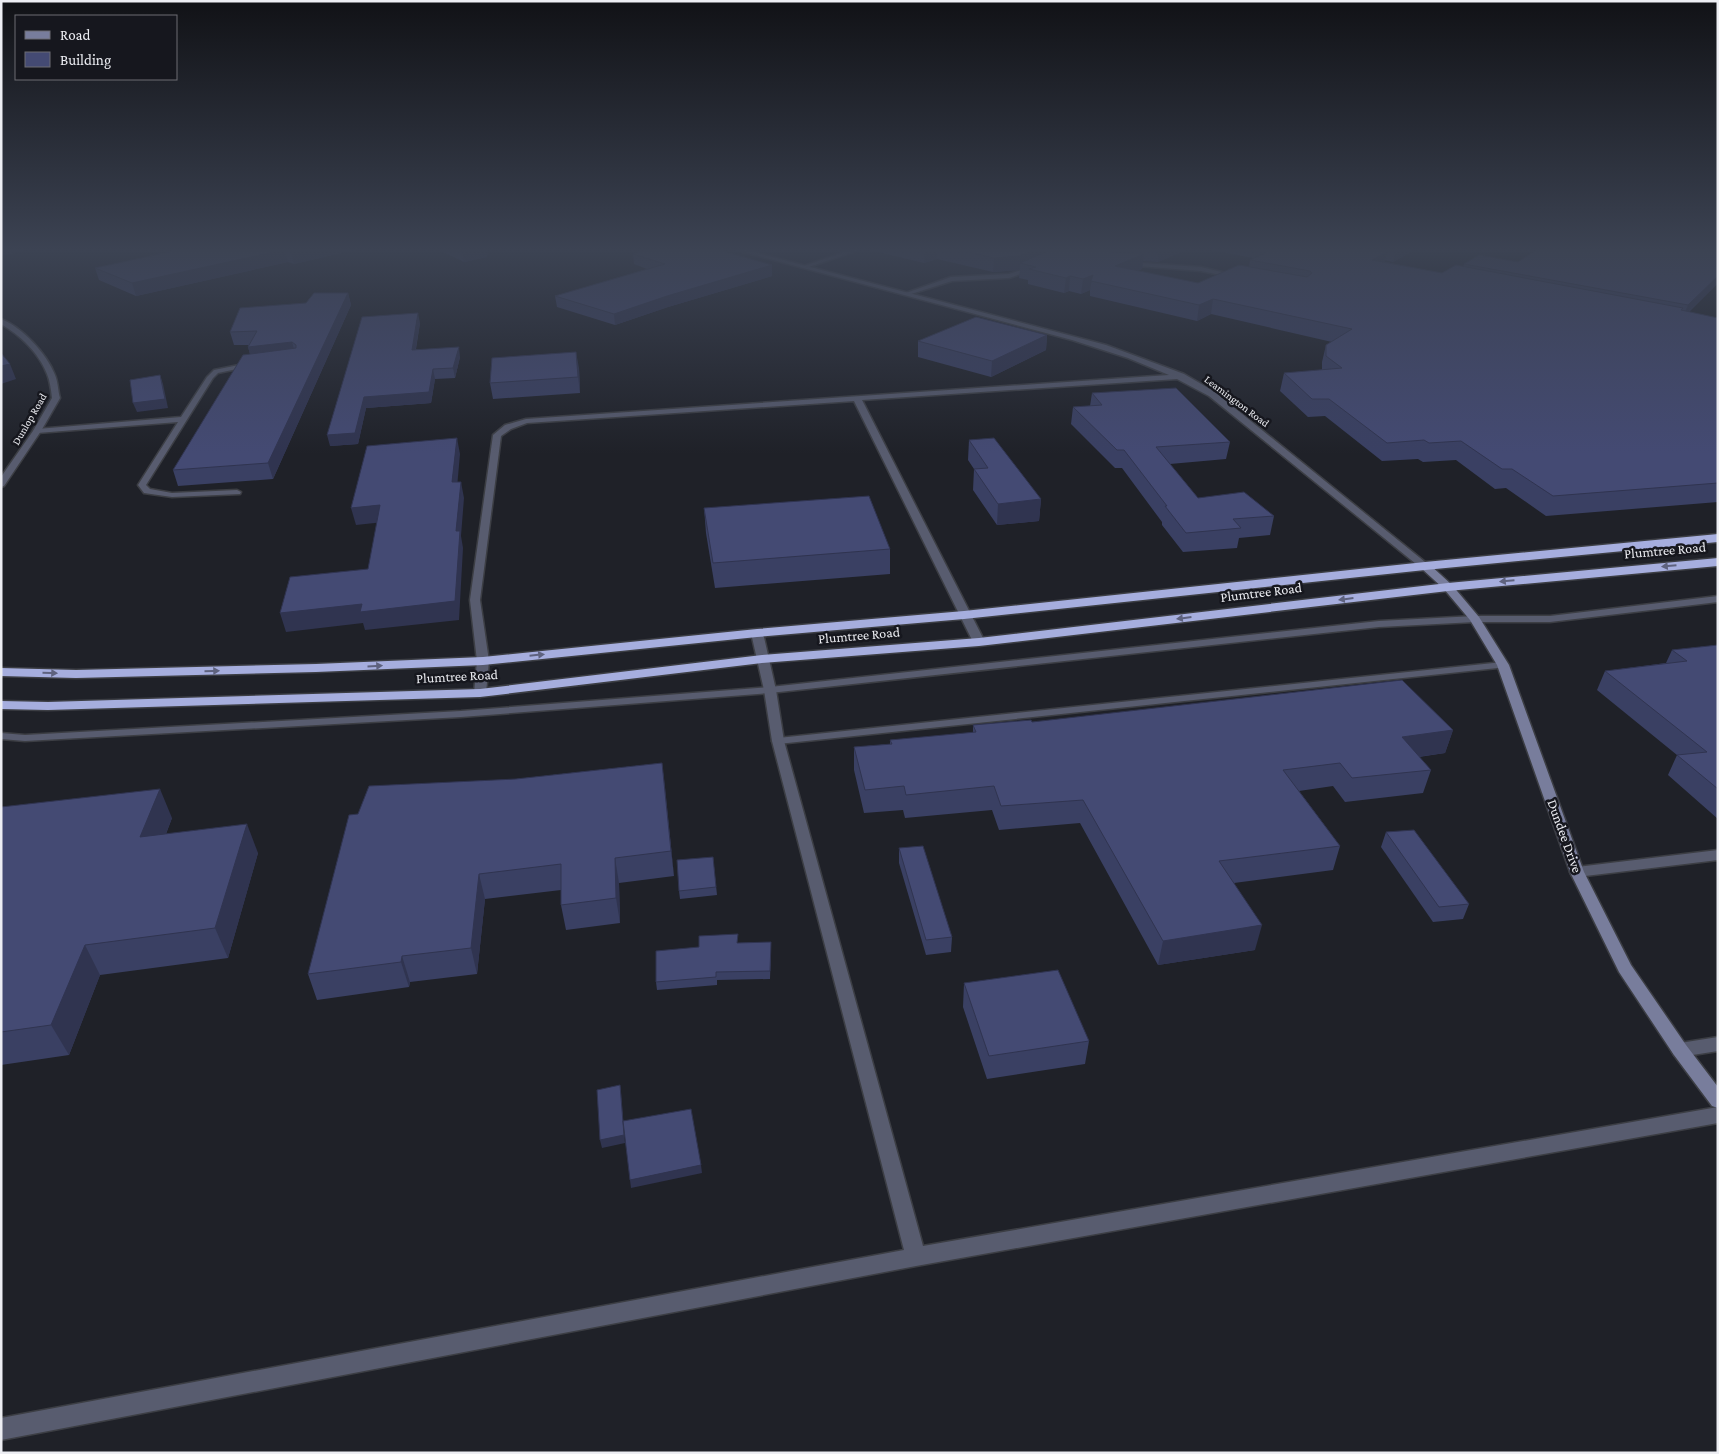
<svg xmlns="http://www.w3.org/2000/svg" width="1719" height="1454" font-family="'Crimson Pro',serif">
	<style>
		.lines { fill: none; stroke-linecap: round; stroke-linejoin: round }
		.lane-casing { stroke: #3c3e44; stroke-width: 3 }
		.street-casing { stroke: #3c3e44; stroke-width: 3 }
		.secondary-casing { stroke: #3c3e44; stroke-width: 3 }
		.highway-casing { stroke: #3c3e44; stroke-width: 3 }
		.lane { fill: #585c6f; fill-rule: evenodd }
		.street { fill: #585c6f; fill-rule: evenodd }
		.secondary { fill: #787d9c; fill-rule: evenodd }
		.highway { fill: #a6aede; fill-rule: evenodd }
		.wall { fill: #3a4063 }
		.shaded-wall { fill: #303450 }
		.building { fill: #444a73; stroke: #303450 }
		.oneway { fill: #5e627e }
		.labels { text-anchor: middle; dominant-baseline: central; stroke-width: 5; stroke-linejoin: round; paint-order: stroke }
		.far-street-label { font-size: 11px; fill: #edeef3; stroke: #16171e }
		.street-label { font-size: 14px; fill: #edeef3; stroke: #16171e }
	</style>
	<rect width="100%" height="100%" fill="#1f2128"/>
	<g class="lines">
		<g class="lane-casing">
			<g id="lane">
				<polygon points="850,250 859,250 806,268 801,267"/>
				<polygon points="1127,262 1201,267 1238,276 1235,278 1201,271 1125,265"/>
				<polygon points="1033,266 1035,269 1009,278 952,281 908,295 903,294 951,277 1009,274"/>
				<polygon points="249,363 251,364 251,366 218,373 213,378 146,485 150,489 172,493 237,490 241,492 240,494 172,497 144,493 138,485 178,422 37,433 33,431 37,429 181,417 207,377 214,370"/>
				<polygon points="1718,596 1718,602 1550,622 1475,622 1379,627 770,693 461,717 25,741 1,739 1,733 25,735 461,711 770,687 1379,621 1475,616 1550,616"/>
				<polygon points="1503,662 1508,665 1507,667 778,744 772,741 778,738"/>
			</g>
		</g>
		<g class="street-casing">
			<g id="street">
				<polygon points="736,250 746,250 1106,345 1184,374 1215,392 1430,566 1429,568 1421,568 1209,396 1177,379 862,400 985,642 979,645 973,642 854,401 527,423 511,429 501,436 480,600 489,661 486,693 480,697 476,696 474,693 477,661 470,600 493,435 505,425 526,419 1169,375 1128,358 1072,340"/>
				<path d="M 1,319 C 22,327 47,354 55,375 C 58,382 58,391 60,398 L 41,431 L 4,486 L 1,487 L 1,477 L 33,431 L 52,398 C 51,390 50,381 47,374 C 39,353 20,335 1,324 Z"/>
				<polygon points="757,630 763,633 776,690 784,741 923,1246 1718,1107 1718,1123 916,1266 1,1440 1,1418 904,1250 772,741 764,690 751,633"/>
				<polygon points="1718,850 1718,860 1577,877 1572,876 1570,872 1572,868 1577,867"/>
				<polygon points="1718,1037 1718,1051 1680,1057 1674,1055 1671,1050 1674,1045 1680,1043"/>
			</g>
		</g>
		<g class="secondary-casing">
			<polygon id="secondary" points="1425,563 1429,564 1452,585 1479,617 1509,665 1584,872 1631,965 1686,1045 1718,1087 1718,1108 1712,1106 1674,1055 1619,972 1570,872 1497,665 1470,620 1444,589 1421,568 1420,566 1421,564"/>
		</g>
		<g class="highway-casing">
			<g id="highway">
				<polygon points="1718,534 1718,542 1425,570 964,619 757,637 483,665 316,672 76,678 1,676 1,668 76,670 316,664 483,657 757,629 964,611 1425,562"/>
				<polygon points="1718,558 1718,566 1448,591 979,646 762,663 480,697 48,710 1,709 1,701 48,702 480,689 762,655 979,638 1448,583"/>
			</g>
		</g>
		<use href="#lane" class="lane"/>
		<use href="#street" class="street"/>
		<use href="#secondary" class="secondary"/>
		<use href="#highway" class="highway"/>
	</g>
	<g class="wall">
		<polygon points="178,250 354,250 294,264 288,262 136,296 99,280 95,268"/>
		<polygon points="439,250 488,250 487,257 464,262"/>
		<polygon points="870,250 1186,250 1158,262 1143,261 1142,269 1137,271 1198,283 1249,267 1250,260 1253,258 1211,250 1412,250 1411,252 1393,262 1385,260 1385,262 1442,273 1463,267 1464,264 1518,262 1718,250 1718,283 1689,312 1718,318 1718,502 1546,516 1506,488 1495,489 1456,460 1423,462 1418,459 1382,461 1325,416 1308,417 1280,391 1284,373 1322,370 1322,362 1326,345 1332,342 1211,314 1197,321 1090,296 1090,290 1081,294 1069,291 1064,293 1028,284 1028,280 1019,278 1020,269 1018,270 993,272 937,259 924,263"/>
		<polygon points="633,254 772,265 772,276 668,307 615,325 557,307 555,296 647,269 634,264"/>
		<polygon points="348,293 351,305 273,479 178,486 173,470 250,354 248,347 249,345 234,345 230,332 306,303"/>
		<polygon points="420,323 416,349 460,357 455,378 435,379 431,403 366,408 358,444 330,446"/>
		<polygon points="1047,335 1046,350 991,377 918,357 918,341"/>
		<polygon points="579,368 580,393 493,399 490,383"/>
		<polygon points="1092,393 1230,442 1226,459 1170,464 1198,498 1274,516 1270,535 1239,538 1237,548 1183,552 1162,525 1162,522 1122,468 1115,468 1071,424 1073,407 1090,406"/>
		<polygon points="969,440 1041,499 1039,521 997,525 973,490 974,469 968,460"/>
		<polygon points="704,508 890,549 890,574 715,588 706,533"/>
		<polygon points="1718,645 1718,819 1668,775 1677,755 1597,690 1605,671 1666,663 1672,650"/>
		<polygon points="1032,722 1453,730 1445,753 1419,757 1431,770 1423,793 1345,802 1333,786 1299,791 1340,846 1333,870 1234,883 1255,950 1158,965 1080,823 999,830 992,810 905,818 903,810 864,813 854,770 854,747 890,744 890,740 973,733 973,725"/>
		<polygon points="662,763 674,876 619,883 620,923 566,930 561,905 561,890 485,899 477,974 410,982 409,987 317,1000 308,974 358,814 516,779"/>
		<polygon points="1,807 172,818 166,834 258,853 228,958 100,975 69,1055 1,1065"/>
		<polygon points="1386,832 1469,904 1463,919 1433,922 1381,847"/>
		<polygon points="899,848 952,937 951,952 926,955 899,863"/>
		<polygon points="713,857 717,895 680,899 679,891"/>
		<polygon points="771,942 771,950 770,979 717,980 717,985 657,990 656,982 739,943"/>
		<polygon points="964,983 1089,1041 1085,1064 987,1079 963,1007"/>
	</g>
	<g class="shaded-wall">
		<polygon points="1,250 23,250 23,251 1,256"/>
		<polygon points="283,250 285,250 288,262 136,296 132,283"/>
		<polygon points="298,250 354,250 294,264 291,252"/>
		<polygon points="462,250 488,250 487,257 464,262"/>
		<polygon points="925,250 937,250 937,259 924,263"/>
		<polygon points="1031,250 1061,250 1020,263 1020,269 1018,270 993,272 994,258"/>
		<polygon points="1159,250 1186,250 1158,262"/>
		<polygon points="1396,250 1412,250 1411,252 1393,262"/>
		<polygon points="1387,252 1384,266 1372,260"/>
		<polygon points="1144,254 1142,269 1114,281 1115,266"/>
		<polygon points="772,265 772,276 668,307 615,325 614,314 667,296"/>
		<polygon points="1093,275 1090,290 1081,294 1083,279"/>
		<polygon points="1070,276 1069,291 1064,293 1066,278"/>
		<polygon points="1718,276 1718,283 1683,317 1688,305"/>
		<polygon points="348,293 351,305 273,479 268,463"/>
		<polygon points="1213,299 1211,314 1197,321 1199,305"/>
		<polygon points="418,313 420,323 414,359 412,350"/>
		<polygon points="1047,335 1046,350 991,377 992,361"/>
		<polygon points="292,342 296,356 252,361 248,347"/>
		<polygon points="459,347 460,357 455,378 453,368"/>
		<polygon points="576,352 579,368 580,393 578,377"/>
		<polygon points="10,364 16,379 1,384 1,366"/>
		<polygon points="433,369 435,379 431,403 366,408 358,444 330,446 327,435 364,397"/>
		<polygon points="160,375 163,384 168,408 137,412 133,403"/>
		<polygon points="457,438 460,454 456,499 452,482"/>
		<polygon points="461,482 464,498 461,536 463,548 459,620 365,630 363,623 286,632 280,613 456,531"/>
		<polygon points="1041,499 1039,521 997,525 998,504"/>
		<polygon points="380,505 384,522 356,525 351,508"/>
		<polygon points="1453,730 1445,753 1395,760 1402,737"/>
		<polygon points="662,763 665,787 674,876 671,851"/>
		<polygon points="160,789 172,818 153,866 140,837"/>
		<polygon points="247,824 258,853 228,958 215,928"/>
		<polygon points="615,858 619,883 620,923 616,898"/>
		<polygon points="479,874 485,899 477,974 471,948"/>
		<polygon points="1262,925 1255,950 1158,965 1163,941"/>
		<polygon points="85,945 100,975 69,1055 51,1025"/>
		<polygon points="402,956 410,982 409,987 401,962"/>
		<polygon points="620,1085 621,1093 625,1143 602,1148 600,1140"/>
		<polygon points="701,1165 702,1173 631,1188 630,1180"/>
	</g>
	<g class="building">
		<polygon points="178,250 283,250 132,283 95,268"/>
		<polygon points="286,250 298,250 291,252"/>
		<polygon points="647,250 719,250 772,265 667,296 614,314 555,296 665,264 633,254"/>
		<polygon points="961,250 1031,250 1019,256 994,258"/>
		<polygon points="1051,250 1082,250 1144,254 1115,266 1198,283 1239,265 1307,277 1312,273 1310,271 1250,260 1271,250 1376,250 1387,252 1372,260 1442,273 1456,265 1683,308 1681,310 1718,318 1718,483 1553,496 1512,469 1502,469 1461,441 1429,443 1424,440 1387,443 1329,399 1312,399 1284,373 1342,368 1326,356 1326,345 1352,329 1213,299 1199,305 1091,281 1093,275 1083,279 1070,276 1066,278 1029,269 1036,267 1020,263 1048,251"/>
		<polygon points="1536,250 1718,250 1718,276 1688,305 1464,264 1479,255 1518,262"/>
		<polygon points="314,293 348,293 268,463 173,470 243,355 296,348 296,345 292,342 248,347 257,331 230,332 240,308 306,303"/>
		<polygon points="418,313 412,350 459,347 453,368 433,369 429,392 364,397 355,433 327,435 362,317"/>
		<polygon points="976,317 1047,335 992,361 918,341"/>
		<polygon points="576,352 578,377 490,383 492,358"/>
		<polygon points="1,353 10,364 1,366"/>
		<polygon points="160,375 165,399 133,403 130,380"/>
		<polygon points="1176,388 1230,442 1156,447 1198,498 1244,492 1274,516 1233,519 1241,528 1186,533 1165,506 1167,506 1124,450 1117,450 1073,407 1102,405 1092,393"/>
		<polygon points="457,438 452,482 461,482 456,531 460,531 455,601 360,612 362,604 280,613 290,577 368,569 380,505 351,508 367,446"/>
		<polygon points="994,438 1041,499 998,504 974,469 988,468 969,440"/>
		<polygon points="869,496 890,549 713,563 704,508"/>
		<polygon points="1718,645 1718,789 1677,755 1707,752 1605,671 1687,661 1672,650"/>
		<polygon points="1402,680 1453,730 1402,737 1431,770 1352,778 1340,763 1283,770 1340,846 1219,861 1262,925 1163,941 1083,800 1001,806 994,786 906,795 904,786 865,790 854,747 892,744 890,740 976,732 973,725 1031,720 1032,722"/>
		<polygon points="662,763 671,851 615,858 616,898 561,905 561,864 479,874 471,948 402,956 401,962 308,974 349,815 358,814 369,786 516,779"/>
		<polygon points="160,789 140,837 247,824 215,928 85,945 51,1025 1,1032 1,807"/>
		<polygon points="1414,830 1469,904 1439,907 1386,832"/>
		<polygon points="923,846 952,937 926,940 899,848"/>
		<polygon points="713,857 716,887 679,891 677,860"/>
		<polygon points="738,934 737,943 771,942 770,971 716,972 716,977 656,982 656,951 699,947 699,936"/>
		<polygon points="1058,970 1089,1041 989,1056 964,983"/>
		<polygon points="620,1085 624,1135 600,1140 597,1090"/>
		<polygon points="691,1109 701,1165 630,1180 623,1121"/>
	</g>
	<defs><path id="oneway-solid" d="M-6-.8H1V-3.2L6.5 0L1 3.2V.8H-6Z" transform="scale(1.25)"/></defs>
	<g class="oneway">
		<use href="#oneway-solid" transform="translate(1669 566) rotate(175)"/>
		<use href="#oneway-solid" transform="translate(1507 581) rotate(175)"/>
		<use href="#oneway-solid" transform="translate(1346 599) rotate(173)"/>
		<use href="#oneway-solid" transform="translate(1184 618) rotate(173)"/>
		<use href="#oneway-solid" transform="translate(537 655) rotate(-6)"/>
		<use href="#oneway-solid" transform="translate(375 666) rotate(-3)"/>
		<use href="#oneway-solid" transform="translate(212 671) rotate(-1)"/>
		<use href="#oneway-solid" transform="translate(50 673) rotate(2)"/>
	</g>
	<linearGradient id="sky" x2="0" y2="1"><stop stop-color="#111216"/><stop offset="0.55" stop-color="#3c4353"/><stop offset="1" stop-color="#3c4353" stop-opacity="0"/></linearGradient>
	<rect width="1719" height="454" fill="url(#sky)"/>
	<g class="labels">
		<g class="far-street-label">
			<text transform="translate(1237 401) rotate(37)">Leamington Road</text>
			<text transform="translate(29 419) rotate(-60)">Dunlop Road</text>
		</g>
		<g class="street-label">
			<text transform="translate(1665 550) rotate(-5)">Plumtree Road</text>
			<text transform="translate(1261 592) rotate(-7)">Plumtree Road</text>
			<text transform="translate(859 635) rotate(-5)">Plumtree Road</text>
			<text transform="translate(457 676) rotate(-3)">Plumtree Road</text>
			<text transform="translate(1565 836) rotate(70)">Dundee Drive</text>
		</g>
	</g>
	<rect width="1719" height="1454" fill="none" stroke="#edeef3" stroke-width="5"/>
	<rect x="15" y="15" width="162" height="65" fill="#16171e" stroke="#6c6d73"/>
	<rect x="25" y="31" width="25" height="8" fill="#787d9c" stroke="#6c6d73"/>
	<text x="60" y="40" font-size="15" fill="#edeef3">Road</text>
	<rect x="25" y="52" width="25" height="15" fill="#444a73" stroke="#6c6d73"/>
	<text x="60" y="65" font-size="15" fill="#edeef3">Building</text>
</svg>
